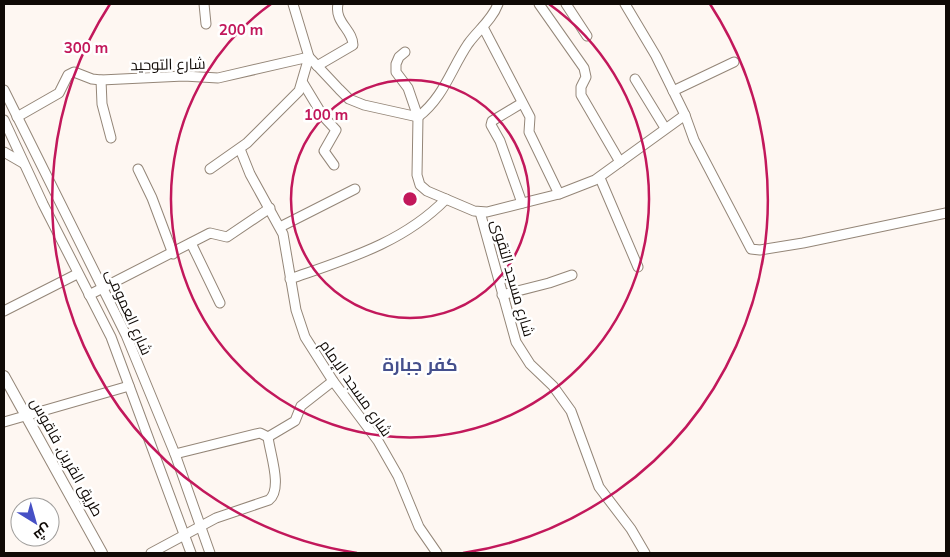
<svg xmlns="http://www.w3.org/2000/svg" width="950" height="557" font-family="Mulish,Cairo,sans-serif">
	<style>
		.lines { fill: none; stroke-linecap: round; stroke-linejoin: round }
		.minor-casing { stroke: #948678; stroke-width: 11 }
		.tertiary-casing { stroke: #948678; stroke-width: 12 }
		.minor { stroke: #fff; stroke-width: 9 }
		.tertiary { stroke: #fff; stroke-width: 10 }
		.ring { fill: none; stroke: #c2185b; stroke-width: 2.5 }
		.labels { text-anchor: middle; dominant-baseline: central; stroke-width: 5; stroke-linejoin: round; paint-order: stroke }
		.street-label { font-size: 15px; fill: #100a06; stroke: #fff }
		.quarter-label { font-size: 18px; font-weight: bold; fill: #45508d; stroke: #fff }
		.centre { fill: #c2185b; stroke: #fff; stroke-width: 2.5 }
		.ring-label { font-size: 15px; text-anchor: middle; font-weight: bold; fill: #c2185b; stroke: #fff; stroke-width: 5; stroke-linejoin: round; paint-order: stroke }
	</style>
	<rect width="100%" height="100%" fill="#fef7f2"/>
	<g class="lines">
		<g class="minor-casing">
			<g id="minor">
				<polyline points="204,4 206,24"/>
				<polyline points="293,4 309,57 339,89 349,99 364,105 418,117"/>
				<polyline points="539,4 584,68 586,77 581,87 581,95 620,162"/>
				<polyline points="566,4 587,36"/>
				<polyline points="625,4 656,56 685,115 694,140 751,249 760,250 803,243 946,213"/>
				<polyline points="483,27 530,117 529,132 559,194"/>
				<polyline points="405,52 399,57 396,64 396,72 408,88 418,117 417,175 420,185 427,191 474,211 487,212 559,194 595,180 685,115"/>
				<path d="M 317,66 L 353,45 C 353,30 334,22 338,4"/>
				<polyline points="635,79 665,128"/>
				<polyline points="101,80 102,104 111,138"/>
				<polyline points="303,83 323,116 336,130 324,151 334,165"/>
				<polyline points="4,90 126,335 175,454 210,553"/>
				<polyline points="673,91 734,62"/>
				<polyline points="522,103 492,121 491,125 500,141 522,203"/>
				<polyline points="17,117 59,93 68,75 74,72 92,79 101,80 184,76 218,78 309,57 299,91 247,143 210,169"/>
				<path d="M 418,117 C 444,97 451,69 468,44 C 478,30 492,20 498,4"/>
				<polyline points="4,120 43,204 111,337 191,553"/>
				<polyline points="240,149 250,174 283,234 296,310 305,337 333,381 378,441 398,476 419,527 437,553"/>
				<polyline points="4,152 23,163"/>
				<polyline points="138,169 152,198 173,254"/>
				<polyline points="600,178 638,267"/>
				<polyline points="480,212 516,342 530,364 553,386 571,411 599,487 631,529 645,553"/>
				<polyline points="280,227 355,189"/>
				<polyline points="191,243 220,303"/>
				<path d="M 290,279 C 347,259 403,243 446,199"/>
				<polyline points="89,295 210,233 227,237 270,208"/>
				<polyline points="502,295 549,283 572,275"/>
				<polyline points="4,311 77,274"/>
				<polyline points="4,422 129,386"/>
				<polyline points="175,454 260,433 268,437"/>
				<path d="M 151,553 L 216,518 L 269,500 C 283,489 270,454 268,437 L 295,421 L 301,406 L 333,381"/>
			</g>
		</g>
		<g class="tertiary-casing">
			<polyline id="tertiary" points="4,376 102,553"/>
		</g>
		<use href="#minor" class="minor"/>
		<use href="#tertiary" class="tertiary"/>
	</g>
	<g class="ring">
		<circle cx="410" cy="199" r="119"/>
		<path d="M549 4A239 239 0 1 1 271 4"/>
		<path d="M357 553A358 358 0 0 1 110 4M710 4A358 358 0 0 1 463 553"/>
	</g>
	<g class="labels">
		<g class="street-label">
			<text transform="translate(168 64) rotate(-1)">شارع التوحيد</text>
			<text transform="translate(513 278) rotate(74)">شارع مسجد التقوى</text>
			<text transform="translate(129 312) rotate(66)">شارع العمومى</text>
			<text transform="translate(356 388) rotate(55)">شارع مسجد الإمام</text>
			<text transform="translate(67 457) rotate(61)">طريق القرين, فاقوس</text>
		</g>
		<g class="quarter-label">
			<text x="420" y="364">كفر جبارة</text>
		</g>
	</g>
	<circle cx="410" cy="199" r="8" class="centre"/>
	<g class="ring-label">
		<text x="241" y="35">200 m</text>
		<text x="86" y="53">300 m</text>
		<text x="326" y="120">100 m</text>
	</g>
	<rect width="950" height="557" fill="none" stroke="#100a06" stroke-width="10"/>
	<g transform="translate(35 522) rotate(143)"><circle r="24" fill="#ffffff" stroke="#9f9d9b"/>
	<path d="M0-4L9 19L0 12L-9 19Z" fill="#4650c5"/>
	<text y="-8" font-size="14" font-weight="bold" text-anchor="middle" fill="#100a06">ش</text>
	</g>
</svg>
